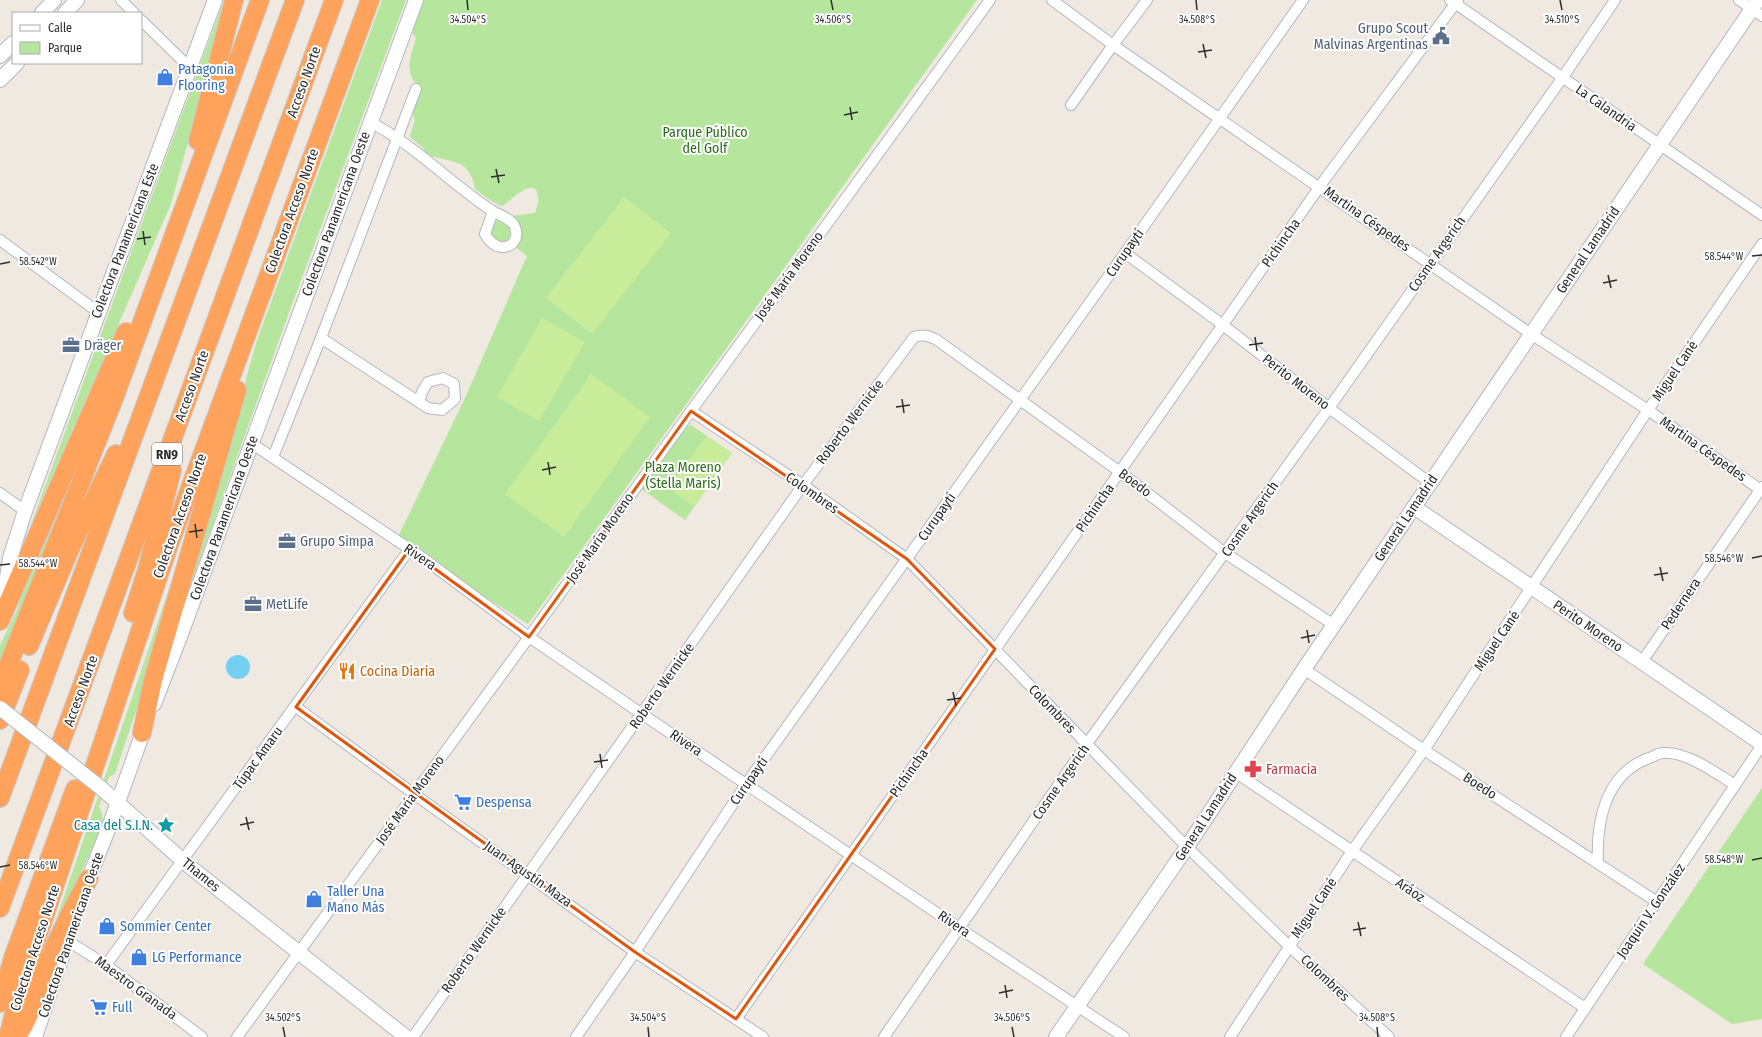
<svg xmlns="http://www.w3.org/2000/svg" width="1762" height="1037" font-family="'Fira Sans Condensed',sans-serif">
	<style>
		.green { fill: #b6e59e }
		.pitch { fill: #c9ec9a }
		.water { fill: #75cff0 }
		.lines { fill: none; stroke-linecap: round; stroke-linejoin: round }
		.street-casing { stroke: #b4b7c1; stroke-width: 12 }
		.secondary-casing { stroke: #b4b7c1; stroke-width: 16 }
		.highway-casing { stroke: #c9c9c9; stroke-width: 20 }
		.street { stroke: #fff; stroke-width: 10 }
		.secondary { stroke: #fff; stroke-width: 14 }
		.highway { stroke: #ffa35c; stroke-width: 18 }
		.secondary-bridge-casing { stroke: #b4b7c1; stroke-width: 16; stroke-linecap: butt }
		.secondary-bridge { stroke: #fff; stroke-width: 14 }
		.marked { fill: none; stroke: #df570e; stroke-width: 3; stroke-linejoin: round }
		.ticks { fill: none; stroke: #2e2e2e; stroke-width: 1.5 }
		.labels { text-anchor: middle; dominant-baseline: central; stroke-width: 4; stroke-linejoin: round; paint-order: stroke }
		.shield { fill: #fff; stroke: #6d6d6d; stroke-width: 1 }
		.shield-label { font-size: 13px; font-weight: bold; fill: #2e2e2e }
		.service-label { font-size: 14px; fill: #4e5e75; stroke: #fff; text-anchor: start }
		.shop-label { font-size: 14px; fill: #366cbe; stroke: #fff; text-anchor: start }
		.street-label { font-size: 14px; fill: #2e2e2e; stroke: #fff }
		.park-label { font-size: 14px; fill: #2c6e1b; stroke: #fff }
		.food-label { font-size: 14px; fill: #c56008; stroke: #fff; text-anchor: start }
		.health-label { font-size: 14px; fill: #be3a42; stroke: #fff; text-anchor: start }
		.culture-label { font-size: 14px; fill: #0d838f; stroke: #fff; text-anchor: end }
		.ticks-label { font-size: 10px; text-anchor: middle; fill: #2e2e2e; stroke: #fff; stroke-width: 4; stroke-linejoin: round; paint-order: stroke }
	</style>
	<rect width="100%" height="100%" fill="#efe9e1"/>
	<g class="green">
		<polygon points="224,0 227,0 171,204 30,527"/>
		<polygon points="382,0 406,0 290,310 176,626 257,340"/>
		<path d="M 424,0 L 977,0 L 528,624 L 396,541 L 465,398 L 527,256 L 514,246 L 489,245 L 489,219 L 535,213 C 538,204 541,195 534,188 C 520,187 513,200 502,206 C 497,205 480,193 475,189 C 474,184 473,178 470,174 C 462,158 440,161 426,154 C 423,144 415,144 410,136 L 415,120 C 409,109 420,102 420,91 C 420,84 414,83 412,78 C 406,64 412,52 416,38 L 412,33 Z"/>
		<polygon points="104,408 0,677 0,645 17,610 32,563"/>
		<polygon points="691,425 732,453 685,520 640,488 685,427"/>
		<path d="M 212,463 L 158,645 L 115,774 L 109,777 L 99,807 C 105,815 102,823 99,832 L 41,964 Z"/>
		<polygon points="1762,788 1762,1019 1732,1024 1643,964"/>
	</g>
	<g class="pitch">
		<polygon points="624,197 671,233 592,334 546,298"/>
		<polygon points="542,318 585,342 539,421 497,397"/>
		<polygon points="591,374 650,417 564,537 505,494"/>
		<polygon points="706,436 732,453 694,507 668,488"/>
	</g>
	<circle class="water" cx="238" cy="667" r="12"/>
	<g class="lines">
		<g class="street-casing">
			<g id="street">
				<polyline points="121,0 134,13"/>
				<polyline points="1052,0 1113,45 1531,334 1648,410 1762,491"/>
				<polyline points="1450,0 1762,215"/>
				<polyline points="1739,0 1762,16"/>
				<polyline points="141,20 190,68"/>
				<polyline points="1071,105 1113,45 1147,0"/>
				<path d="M 370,122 C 415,145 450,183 491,210 C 499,216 508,216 514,225 C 524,244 499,259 485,234 L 493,211"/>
				<polyline points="0,240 98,312"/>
				<polyline points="1125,253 1223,325 1329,408 1430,483"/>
				<polyline points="321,338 428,408 442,410 455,399 454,384 443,378 428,382 422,392 419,402"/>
				<polyline points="691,411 803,485 907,559 1187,847 1289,946 1389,1037"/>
				<polyline points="251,443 423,558 529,637 642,714 959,928 1124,1037"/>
				<polyline points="273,457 321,338 416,89"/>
				<polyline points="0,493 25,511"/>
				<polyline points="1641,663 1762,487"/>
				<polyline points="1304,669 1424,750 1657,902"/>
				<polyline points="296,707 414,794 635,952 763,1037"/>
				<polyline points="1235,772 1585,1008"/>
				<path d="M 1598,863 C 1596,822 1605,774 1649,758 C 1653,757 1658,753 1663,753 C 1686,751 1716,773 1735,785"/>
				<polyline points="68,941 106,965 202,1037"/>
				<polyline points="106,965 409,550"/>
				<polyline points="736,1019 1325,179 1458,0"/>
				<polyline points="237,1037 529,637 691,411 990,0"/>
				<path d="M 413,1037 L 803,485 L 914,337 C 924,334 929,336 937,340 L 1120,472 L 1225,553 L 1334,625"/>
				<polyline points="576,1037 635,952 746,784 1125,253 1303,0"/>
				<polyline points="884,1037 1086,745 1329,408 1563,77 1615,0"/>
				<polyline points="1230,1037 1352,851 1424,750 1648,410 1762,244"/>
				<polyline points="1566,1037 1762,745"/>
			</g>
		</g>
		<g class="secondary-casing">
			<g id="secondary">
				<polyline points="42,13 54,0"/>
				<polyline points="65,13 77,0"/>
				<polyline points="0,56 13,43"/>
				<polyline points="0,80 17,63"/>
				<polyline points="1414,507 1762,744"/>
				<polyline points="3,603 10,558 25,511 215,0"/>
				<polyline points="154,704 181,634 416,0"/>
				<polyline points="101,788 189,866 406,1037"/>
				<polyline points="85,888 109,827 146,724"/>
				<polyline points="35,1037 76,915"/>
				<polyline points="1056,1037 1187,847 1304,669 1758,0"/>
			</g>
		</g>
		<g class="highway-casing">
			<g id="highway">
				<polyline points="198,141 234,0"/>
				<polyline points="133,613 147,570 172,470"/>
				<polyline points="0,621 126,332"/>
				<polyline points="29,646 70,549 116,454"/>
				<polyline points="0,686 115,396 260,0"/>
				<polyline points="0,720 20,670"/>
				<polyline points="142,733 153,680 237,390"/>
				<polyline points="0,798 295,0"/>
				<polyline points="0,908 334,0"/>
				<polyline points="0,1003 13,958 75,789"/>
				<polyline points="8,1037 22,983 169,545 370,0"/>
				<path d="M 16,1037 C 31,1019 36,991 45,970 C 57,938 73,908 89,878"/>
			</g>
		</g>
		<use href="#street" class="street"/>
		<use href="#secondary" class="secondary"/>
		<use href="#highway" class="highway"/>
		<g class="secondary-bridge-casing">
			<polyline id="secondary-bridge" points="0,708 101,788"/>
		</g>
		<use href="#secondary-bridge" class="secondary-bridge"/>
	</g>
	<path class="marked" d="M 691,411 L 907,559 L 995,649 L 736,1019 L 635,952 L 296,707 L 409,550 L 529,637 Z"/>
	<path class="ticks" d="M 467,0 L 468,10M 831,0 L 833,10M 1196,0 L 1197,10M 1560,0 L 1562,10M 1203,44 L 1206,58M 1198,52 L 1212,50M 850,107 L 852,120M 844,115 L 858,112M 496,169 L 499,183M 491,177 L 505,175M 143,231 L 145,245M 137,239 L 151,237M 1752,256 L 1762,255M 0,264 L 10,262M 1608,275 L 1611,288M 1603,283 L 1617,280M 1255,337 L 1257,351M 1249,345 L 1263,343M 902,399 L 904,413M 896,407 L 910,405M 548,462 L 550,475M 542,470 L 556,467M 195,524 L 197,538M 189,532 L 203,530M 1752,558 L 1762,556M 0,565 L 10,564M 1660,567 L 1663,581M 1654,575 L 1668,573M 1307,630 L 1309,643M 1301,638 L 1315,635M 953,692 L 956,706M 947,700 L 961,698M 600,754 L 602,768M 594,762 L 608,760M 246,817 L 249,830M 240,825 L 254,822M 1752,860 L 1762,858M 0,867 L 10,865M 1358,922 L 1361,936M 1353,930 L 1366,928M 1005,985 L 1007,998M 999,993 L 1013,990M 283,1027 L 285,1037M 648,1027 L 649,1037M 1012,1027 L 1014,1037M 1377,1027 L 1378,1037"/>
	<defs>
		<g id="civic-bare" transform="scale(1.38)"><path d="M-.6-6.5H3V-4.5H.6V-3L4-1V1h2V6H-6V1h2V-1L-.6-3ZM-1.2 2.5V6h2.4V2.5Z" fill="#5c6f8a" stroke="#fff" stroke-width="2.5" paint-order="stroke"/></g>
		<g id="shop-bare" transform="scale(1.38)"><path d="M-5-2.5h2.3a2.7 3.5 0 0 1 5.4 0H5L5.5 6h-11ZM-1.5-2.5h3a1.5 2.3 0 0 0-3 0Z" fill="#3f7fe0" stroke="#fff" stroke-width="2.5" paint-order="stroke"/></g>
		<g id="office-bare" transform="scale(1.38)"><path d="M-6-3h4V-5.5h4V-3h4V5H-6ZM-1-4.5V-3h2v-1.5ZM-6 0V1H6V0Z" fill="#5c6f8a" stroke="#fff" stroke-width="2.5" paint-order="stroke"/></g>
		<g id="restaurant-bare" transform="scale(1.38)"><path d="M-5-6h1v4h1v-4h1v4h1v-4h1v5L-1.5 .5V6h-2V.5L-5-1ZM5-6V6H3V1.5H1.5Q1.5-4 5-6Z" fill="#e8710a" stroke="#fff" stroke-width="2.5" paint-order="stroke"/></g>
		<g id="pharmacy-bare" transform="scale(1.38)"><path d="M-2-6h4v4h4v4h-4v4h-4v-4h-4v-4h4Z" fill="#e0444e" stroke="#fff" stroke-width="2.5" paint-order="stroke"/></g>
		<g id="supermarket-bare" transform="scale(1.38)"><path d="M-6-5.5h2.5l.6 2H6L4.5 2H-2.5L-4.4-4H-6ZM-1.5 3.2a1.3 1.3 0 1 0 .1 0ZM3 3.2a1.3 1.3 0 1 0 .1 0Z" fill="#3f7fe0" stroke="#fff" stroke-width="2.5" paint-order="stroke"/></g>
		<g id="sight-bare" transform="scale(1.38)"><path d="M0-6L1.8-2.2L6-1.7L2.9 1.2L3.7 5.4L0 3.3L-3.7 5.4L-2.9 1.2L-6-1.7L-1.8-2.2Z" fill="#0f9aa8" stroke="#fff" stroke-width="2.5" paint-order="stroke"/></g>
	</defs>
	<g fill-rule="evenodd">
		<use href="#civic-bare" x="1441" y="36"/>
		<use href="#shop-bare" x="165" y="77"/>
		<use href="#office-bare" x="71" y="345"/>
		<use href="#office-bare" x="287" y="541"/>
		<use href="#office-bare" x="253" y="604"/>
		<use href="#restaurant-bare" x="347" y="671"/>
		<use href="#pharmacy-bare" x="1253" y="769"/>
		<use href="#supermarket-bare" x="463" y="802"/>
		<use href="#sight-bare" x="166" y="825"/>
		<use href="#shop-bare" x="314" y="899"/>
		<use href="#shop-bare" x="107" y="926"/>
		<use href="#shop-bare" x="139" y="957"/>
		<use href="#supermarket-bare" x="99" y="1007"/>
	</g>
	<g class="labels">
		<rect class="shield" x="152" y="443" width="30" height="22" rx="3"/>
		<g class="shield-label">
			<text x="167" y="454">RN9</text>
		</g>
		<g class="service-label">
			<text x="1428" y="28" text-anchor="end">Grupo Scout<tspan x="1428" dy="16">Malvinas Argentinas</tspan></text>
			<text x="84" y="345">Dräger</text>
			<text x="300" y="541">Grupo Simpa</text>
			<text x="266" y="604">MetLife</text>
		</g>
		<g class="shop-label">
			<text x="178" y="69">Patagonia<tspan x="178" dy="16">Flooring</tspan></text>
			<text x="476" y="802">Despensa</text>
			<text x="327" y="891">Taller Una<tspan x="327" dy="16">Mano Más</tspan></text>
			<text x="120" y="926">Sommier Center</text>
			<text x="152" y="957">LG Performance</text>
			<text x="112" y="1007">Full</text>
		</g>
		<g class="street-label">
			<text transform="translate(304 82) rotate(-70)">Acceso Norte</text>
			<text transform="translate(1606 108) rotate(35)">La Calandria</text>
			<text transform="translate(292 211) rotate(-70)">Colectora Acceso Norte</text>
			<text transform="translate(336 214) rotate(-70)">Colectora Panamericana Oeste</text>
			<text transform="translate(1367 219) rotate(35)">Martina Céspedes</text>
			<text transform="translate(125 241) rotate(-69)">Colectora Panamericana Este</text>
			<text transform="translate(1281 243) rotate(-55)">Pichincha</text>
			<text transform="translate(1588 250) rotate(-56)">General Lamadrid</text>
			<text transform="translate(1125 253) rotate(-55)">Curupaytí</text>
			<text transform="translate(1437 254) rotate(-55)">Cosme Argerich</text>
			<text transform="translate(789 276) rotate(-54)">José María Moreno</text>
			<text transform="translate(1675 371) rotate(-56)">Miguel Cané</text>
			<text transform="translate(1296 382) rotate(38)">Perito Moreno</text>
			<text transform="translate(192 386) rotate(-70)">Acceso Norte</text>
			<text transform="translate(850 422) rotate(-53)">Roberto Wernicke</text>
			<text transform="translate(1703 449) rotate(35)">Martina Céspedes</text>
			<text transform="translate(1135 483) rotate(37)">Boedo</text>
			<text transform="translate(812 493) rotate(35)">Colombres</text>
			<text transform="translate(1095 508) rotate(-55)">Pichincha</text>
			<text transform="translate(180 516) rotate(-70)">Colectora Acceso Norte</text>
			<text transform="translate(937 517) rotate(-55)">Curupaytí</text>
			<text transform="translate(224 518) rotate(-70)">Colectora Panamericana Oeste</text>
			<text transform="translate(1406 518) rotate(-56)">General Lamadrid</text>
			<text transform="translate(1250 519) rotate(-55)">Cosme Argerich</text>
			<text transform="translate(600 538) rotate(-55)">José María Moreno</text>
			<text transform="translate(420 557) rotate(34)">Rivera</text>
			<text transform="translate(1681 604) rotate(-56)">Pedernera</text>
			<text transform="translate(1588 626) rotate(34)">Perito Moreno</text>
			<text transform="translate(1497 641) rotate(-56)">Miguel Cané</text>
			<text transform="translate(662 686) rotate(-55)">Roberto Wernicke</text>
			<text transform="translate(81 691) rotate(-70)">Acceso Norte</text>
			<text transform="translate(1052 709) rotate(46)">Colombres</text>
			<text transform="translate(686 743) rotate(34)">Rivera</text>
			<text transform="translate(258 758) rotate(-54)">Túpac Amaru</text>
			<text transform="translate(909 773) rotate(-55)">Pichincha</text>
			<text transform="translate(749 781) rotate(-55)">Curupaytí</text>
			<text transform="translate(1061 782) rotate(-55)">Cosme Argerich</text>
			<text transform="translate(1480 786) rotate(33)">Boedo</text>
			<text transform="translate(410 800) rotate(-54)">José María Moreno</text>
			<text transform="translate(1206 817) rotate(-57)">General Lamadrid</text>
			<text transform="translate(528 874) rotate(35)">Juan Agustín Maza</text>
			<text transform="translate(201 875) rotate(39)">Thames</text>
			<text transform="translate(1410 890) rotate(34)">Aráoz</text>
			<text transform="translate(1314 908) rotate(-56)">Miguel Cané</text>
			<text transform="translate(1651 911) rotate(-56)">Joaquín V. González</text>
			<text transform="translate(954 924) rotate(34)">Rivera</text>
			<text transform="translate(71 935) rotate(-71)">Colectora Panamericana Oeste</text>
			<text transform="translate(35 948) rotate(-72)">Colectora Acceso Norte</text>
			<text transform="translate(474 950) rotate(-55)">Roberto Wernicke</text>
			<text transform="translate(1325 978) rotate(43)">Colombres</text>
			<text transform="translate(136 988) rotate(36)">Maestro Granada</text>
		</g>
		<g class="park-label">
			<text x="705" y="132">Parque Público<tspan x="705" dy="16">del Golf</tspan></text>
			<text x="683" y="467">Plaza Moreno<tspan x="683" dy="16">(Stella Maris)</tspan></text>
		</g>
		<g class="food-label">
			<text x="360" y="671">Cocina Diaria</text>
		</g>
		<g class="health-label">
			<text x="1266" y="769">Farmacia</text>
		</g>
		<g class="culture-label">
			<text x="153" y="825">Casa del S.I.N.</text>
		</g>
	</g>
	<g class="ticks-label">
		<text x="468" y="23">34.504°S</text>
		<text x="833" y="23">34.506°S</text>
		<text x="1197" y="23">34.508°S</text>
		<text x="1562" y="23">34.510°S</text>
		<text x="1724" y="260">58.544°W</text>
		<text x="38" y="265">58.542°W</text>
		<text x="1724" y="562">58.546°W</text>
		<text x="38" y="567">58.544°W</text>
		<text x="1724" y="863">58.548°W</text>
		<text x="38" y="869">58.546°W</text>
		<text x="283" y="1021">34.502°S</text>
		<text x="648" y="1021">34.504°S</text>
		<text x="1012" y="1021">34.506°S</text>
		<text x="1377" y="1021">34.508°S</text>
	</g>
	<rect x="12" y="12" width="130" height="52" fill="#ffffff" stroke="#ababab"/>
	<rect x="20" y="25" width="20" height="6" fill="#ffffff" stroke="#ababab"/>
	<text x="48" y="32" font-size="12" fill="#2e2e2e">Calle</text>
	<rect x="20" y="42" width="20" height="12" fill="#b6e59e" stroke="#ababab"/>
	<text x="48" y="52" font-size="12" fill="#2e2e2e">Parque</text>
</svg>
